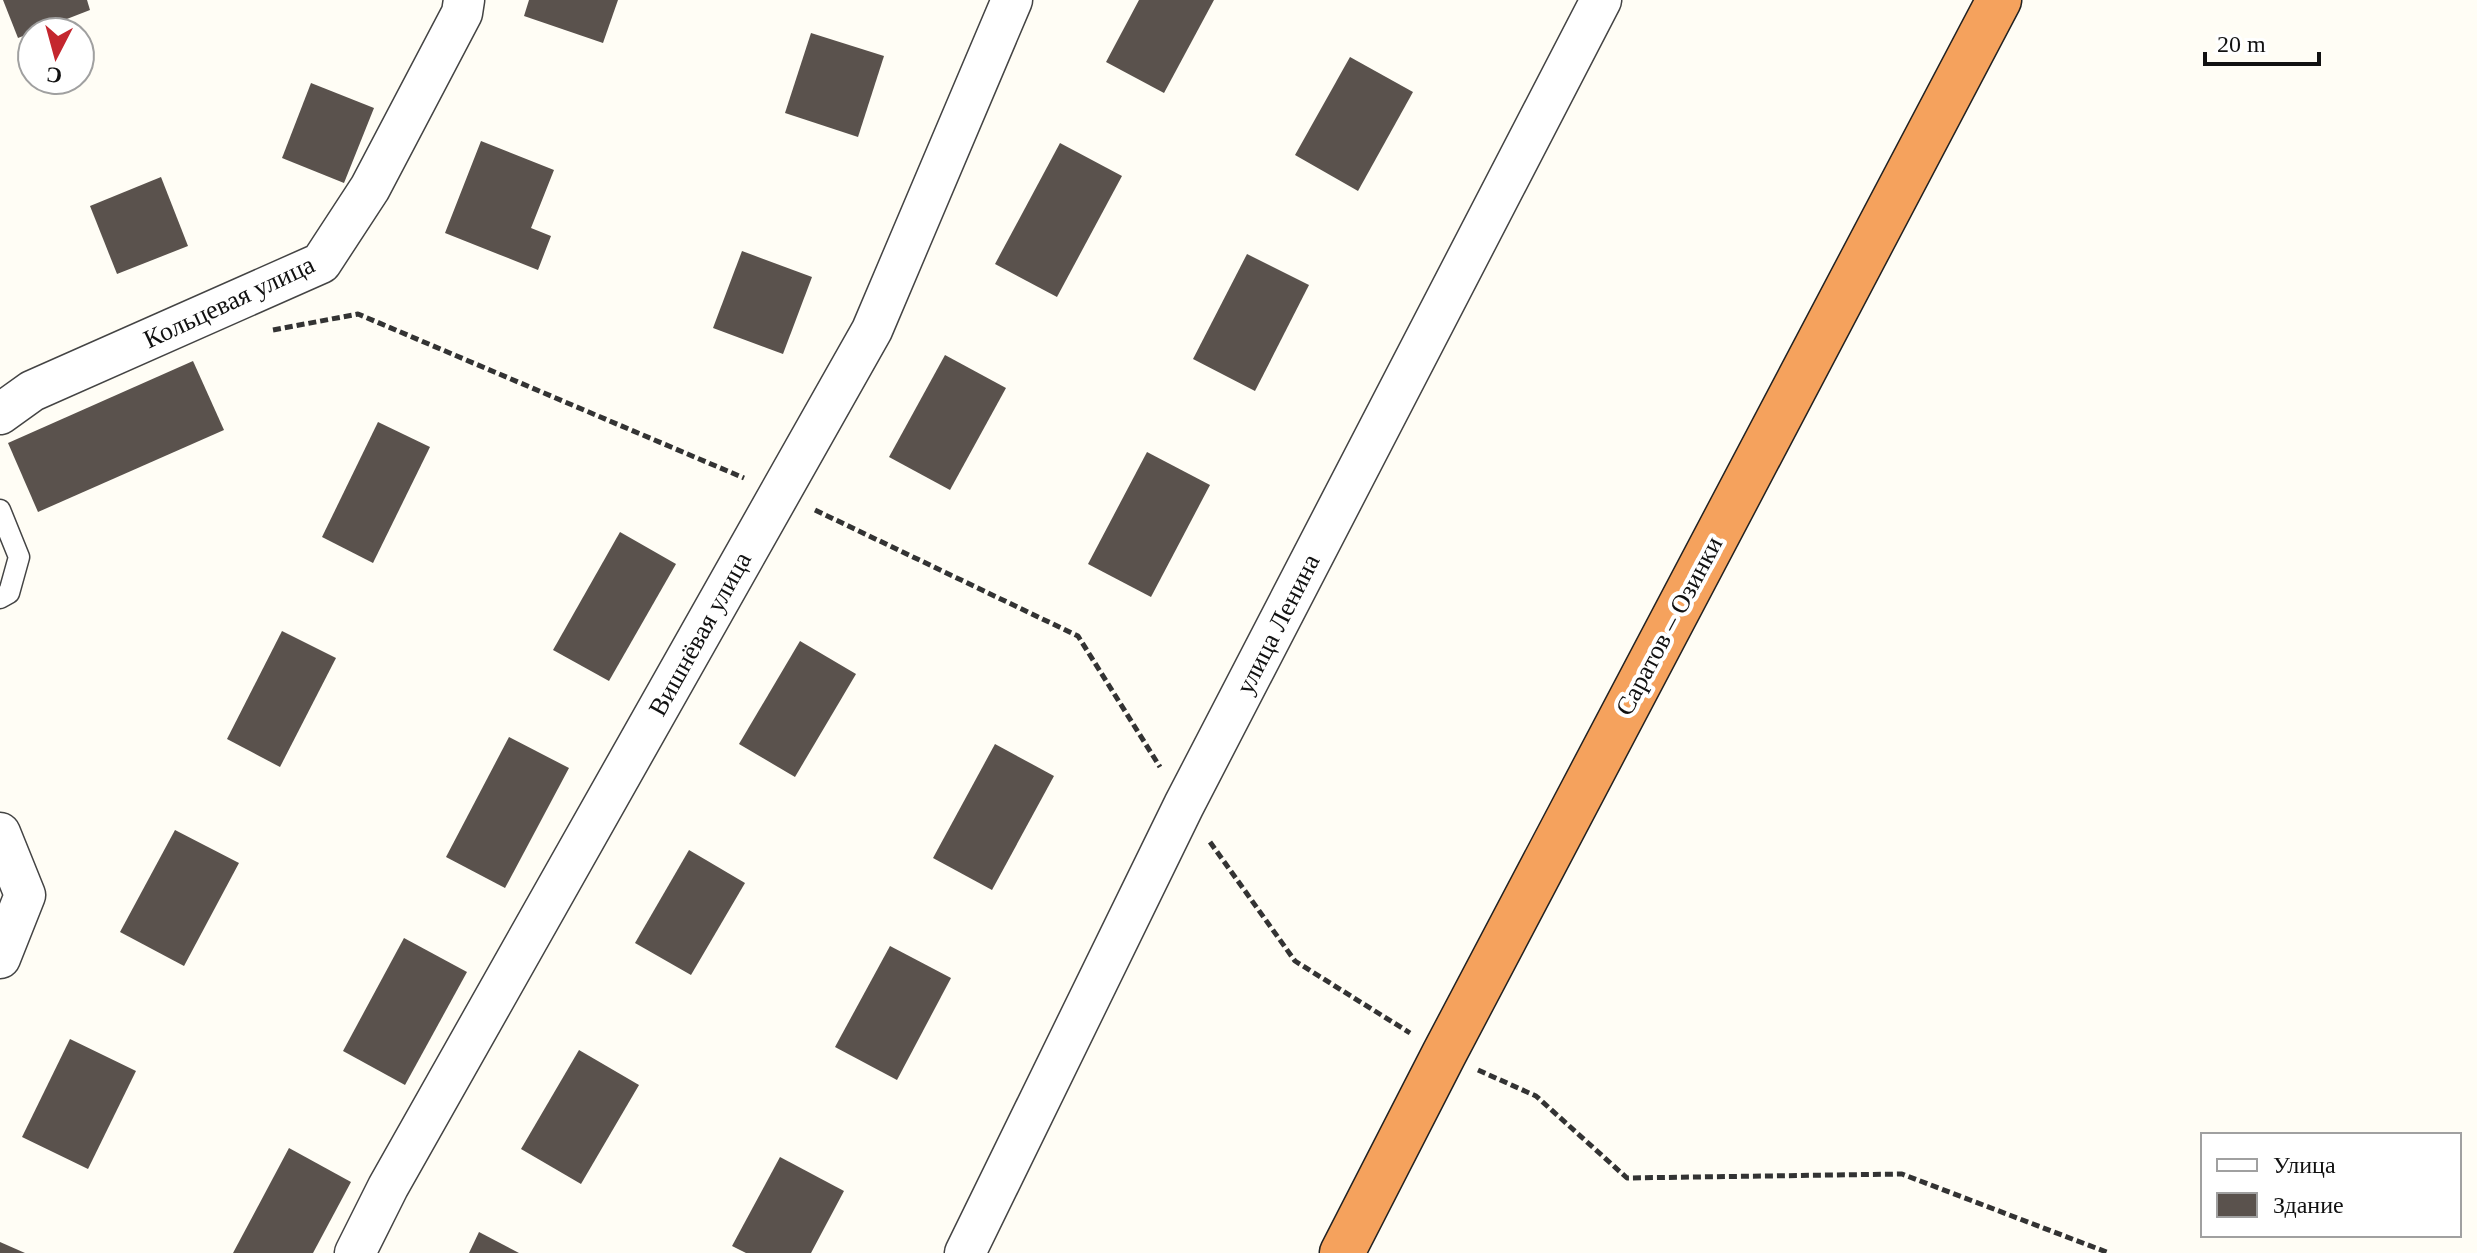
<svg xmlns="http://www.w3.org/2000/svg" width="2477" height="1253" font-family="Georgia,serif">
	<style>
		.building { fill: #5a524d }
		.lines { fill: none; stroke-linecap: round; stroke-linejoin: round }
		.lane-casing { stroke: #444; stroke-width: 23 }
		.street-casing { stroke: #444; stroke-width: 43 }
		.highway-casing { stroke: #222; stroke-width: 47 }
		.path { stroke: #333; stroke-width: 5; stroke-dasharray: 8 4; stroke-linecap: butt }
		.lane { stroke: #fff; stroke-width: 20 }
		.street { stroke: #fff; stroke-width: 40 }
		.highway { stroke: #f5a25d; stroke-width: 44 }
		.labels { text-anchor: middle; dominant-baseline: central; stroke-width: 8; stroke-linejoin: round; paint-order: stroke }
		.street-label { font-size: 26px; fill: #111; stroke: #fff }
	</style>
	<rect width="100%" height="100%" fill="#fffdf5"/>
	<g class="building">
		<polygon points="3,0 87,0 90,10 18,38"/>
		<polygon points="529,0 618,0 603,43 524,16"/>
		<polygon points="1139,0 1214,0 1164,93 1106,62"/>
		<polygon points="811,33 884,56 858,137 785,113"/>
		<polygon points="1350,57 1413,92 1358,191 1295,155"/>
		<polygon points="311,83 374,108 344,183 282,158"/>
		<polygon points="481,141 554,170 531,228 551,236 538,270 445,233"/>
		<polygon points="1060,143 1122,176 1057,297 995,264"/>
		<polygon points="161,177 188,246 117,274 90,206"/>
		<polygon points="742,251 812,277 783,354 713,328"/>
		<polygon points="1247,254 1309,285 1255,391 1193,359"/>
		<polygon points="945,355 1006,388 950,490 889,457"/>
		<polygon points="193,361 224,430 38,512 8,443"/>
		<polygon points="378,422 430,447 373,563 322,537"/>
		<polygon points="1147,452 1210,485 1151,597 1088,564"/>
		<polygon points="620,532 676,564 609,681 553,650"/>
		<polygon points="282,631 336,658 280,767 227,739"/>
		<polygon points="800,641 856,674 795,777 739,744"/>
		<polygon points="509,737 569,768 505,888 446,857"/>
		<polygon points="995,744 1054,776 992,890 933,858"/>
		<polygon points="175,830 239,863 184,966 120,932"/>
		<polygon points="689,850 745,883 691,975 635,943"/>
		<polygon points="404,938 467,972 405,1085 343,1051"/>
		<polygon points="890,946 951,978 897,1080 835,1047"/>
		<polygon points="70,1039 136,1071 88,1169 22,1137"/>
		<polygon points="579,1050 639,1085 581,1184 521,1149"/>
		<polygon points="289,1148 351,1182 313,1253 233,1253"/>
		<polygon points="780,1157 844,1191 811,1253 746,1253 732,1246"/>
		<polygon points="479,1232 519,1253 469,1253"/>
		<polygon points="0,1242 25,1253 0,1253"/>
	</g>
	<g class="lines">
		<g class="lane-casing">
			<polyline id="lane" points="0,510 19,557 9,593 0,598"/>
		</g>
		<g class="street-casing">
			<g id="street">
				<polyline points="0,414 32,391 321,263 370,188 462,13 464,0"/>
				<polyline points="0,833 25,895 0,958"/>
				<polyline points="355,1253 388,1187 872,330 1012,0"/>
				<polyline points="965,1253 1184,805 1601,0"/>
			</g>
		</g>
		<g class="highway-casing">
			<polyline id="highway" points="1342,1253 1444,1054 1999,0"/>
		</g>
		<g class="path">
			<polyline points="273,330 358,314 744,478"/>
			<polyline points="815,510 1078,636 1160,767"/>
			<polyline points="1210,842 1295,961 1410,1033"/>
			<polyline points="1478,1070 1536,1096 1627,1178 1902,1174 2109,1253"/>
		</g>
		<use href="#lane" class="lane"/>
		<use href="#street" class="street"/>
		<use href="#highway" class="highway"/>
	</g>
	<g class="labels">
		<g class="street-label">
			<text transform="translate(229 302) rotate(-25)">Кольцевая улица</text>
			<text transform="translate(1278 624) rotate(-63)">улица Ленина</text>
			<text transform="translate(1669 626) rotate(-62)">Саратов – Озинки</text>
			<text transform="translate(700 634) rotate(-61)">Вишнёвая улица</text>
		</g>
	</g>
	<rect x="2201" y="1133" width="260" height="104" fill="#ffffff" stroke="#a0a0a0" stroke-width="2"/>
	<rect x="2217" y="1159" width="40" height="12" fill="#ffffff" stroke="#a0a0a0" stroke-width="2"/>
	<text x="2273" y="1173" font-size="24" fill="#111111">Улица</text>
	<rect x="2217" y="1193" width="40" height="24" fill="#5a524d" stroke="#a0a0a0" stroke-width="2"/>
	<text x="2273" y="1213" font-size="24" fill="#111111">Здание</text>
	<g transform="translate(56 56) rotate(186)"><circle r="38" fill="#ffffff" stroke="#a0a0a0" stroke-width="2"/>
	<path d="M0-6L14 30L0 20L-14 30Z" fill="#c4262e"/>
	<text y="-12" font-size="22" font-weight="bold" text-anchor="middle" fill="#111111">С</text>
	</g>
	<path d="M2205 52v12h114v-12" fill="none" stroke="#111111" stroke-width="4"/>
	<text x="2217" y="52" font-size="24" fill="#111111" stroke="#ffffff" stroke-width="6" paint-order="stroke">20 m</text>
</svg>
